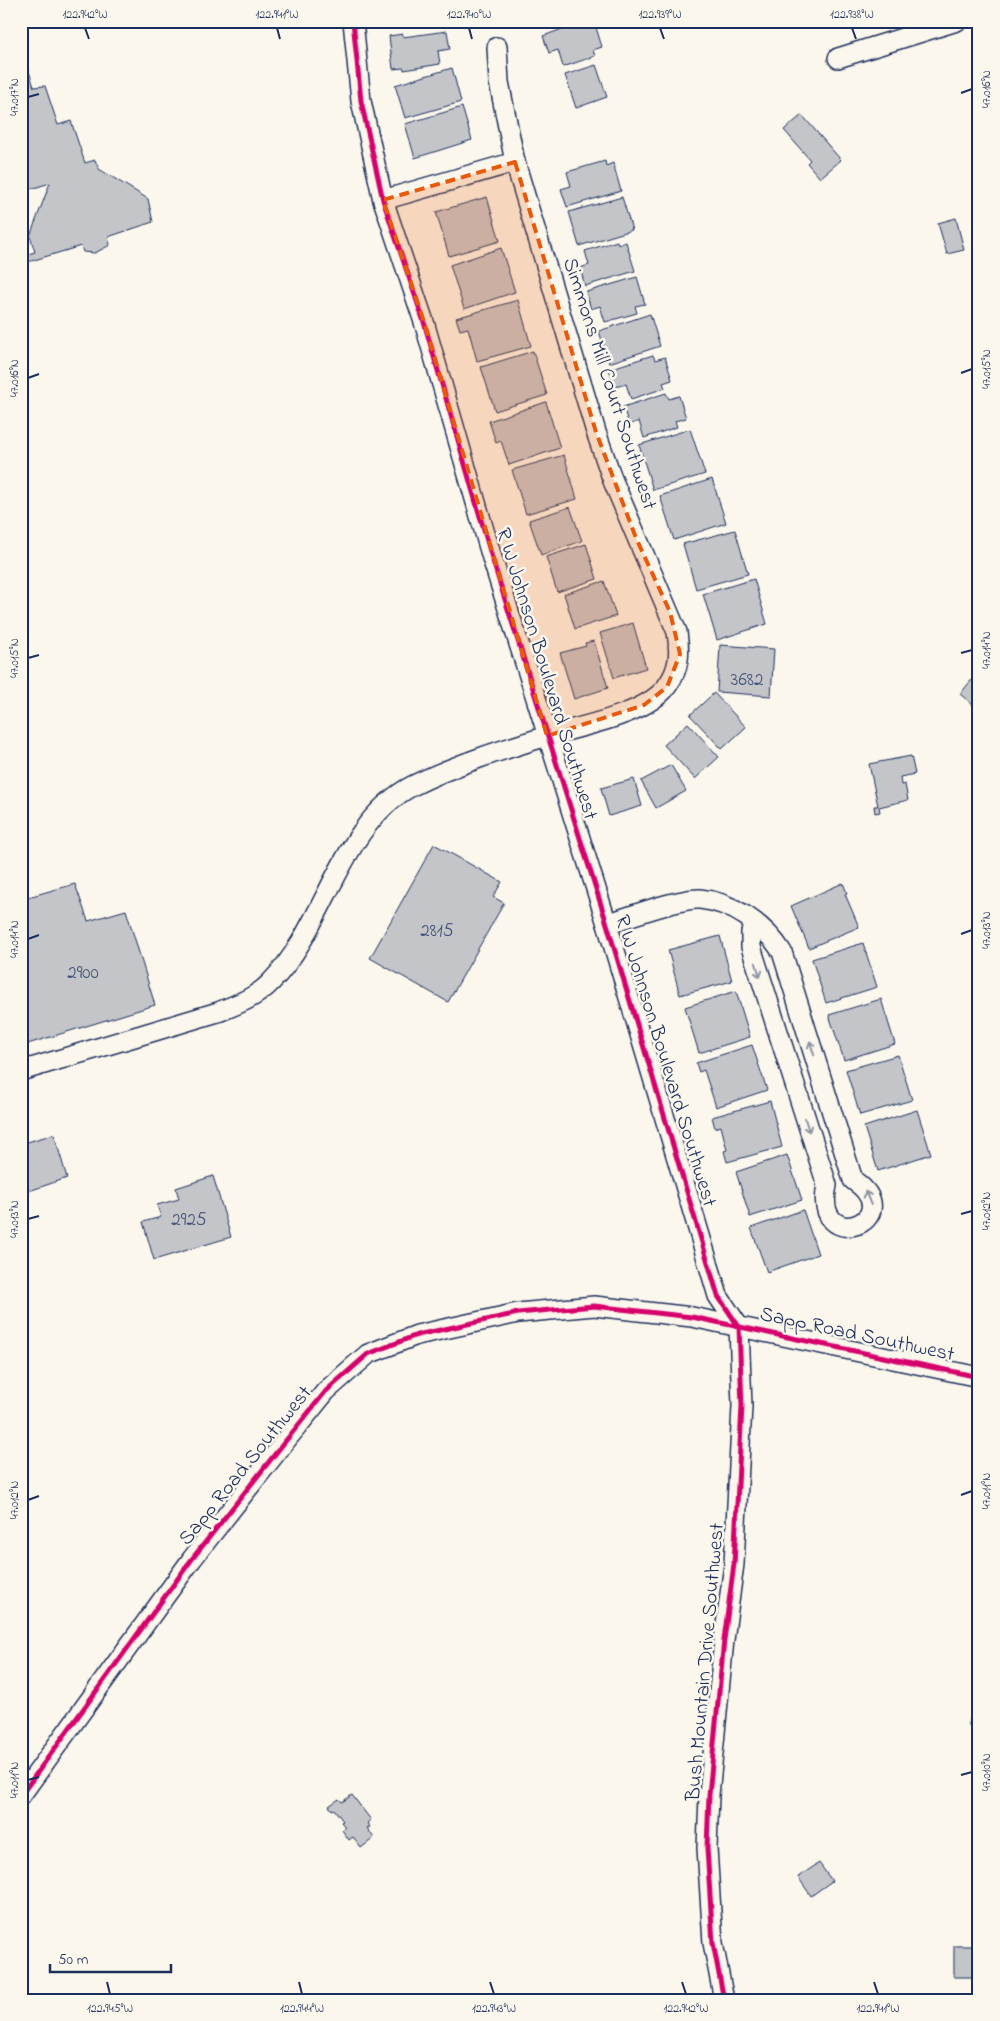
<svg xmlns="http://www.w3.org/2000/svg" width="1000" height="2021" font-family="'Indie Flower',sans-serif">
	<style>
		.building { fill: #c3c5c9; stroke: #1b2f5e }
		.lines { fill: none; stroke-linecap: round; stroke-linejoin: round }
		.minor-casing { stroke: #1b2f5e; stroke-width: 22 }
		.minor { stroke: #fbf7ec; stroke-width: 19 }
		.cycleway-casing { stroke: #fbf7ec; stroke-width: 8 }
		.cycleway { stroke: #d6006c; stroke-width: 5 }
		.oneway { stroke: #8b93a5 }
		.marked { fill: #e8590c; fill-opacity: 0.2; stroke: #e8590c; stroke-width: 4; stroke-dasharray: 10 6; stroke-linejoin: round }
		.ticks { fill: none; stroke: #1b2f5e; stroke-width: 2 }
		.labels { text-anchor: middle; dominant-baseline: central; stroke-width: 5; stroke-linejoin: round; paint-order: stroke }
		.number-label { font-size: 19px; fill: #455479 }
		.street-label { font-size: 21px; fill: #1b2f5e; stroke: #fbf7ec }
		.neatline { fill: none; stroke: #1b2f5e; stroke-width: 2 }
		.ticks-label { font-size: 12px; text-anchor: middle; fill: #1b2f5e }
	</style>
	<rect width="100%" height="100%" fill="#fbf7ec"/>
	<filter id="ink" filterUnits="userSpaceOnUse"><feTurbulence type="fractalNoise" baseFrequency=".02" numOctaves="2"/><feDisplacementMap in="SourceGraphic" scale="10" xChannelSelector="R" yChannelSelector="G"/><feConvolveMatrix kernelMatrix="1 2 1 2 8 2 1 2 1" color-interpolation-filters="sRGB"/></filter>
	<g filter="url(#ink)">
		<g class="building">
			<polygon points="585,21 594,21 602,47 593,50 595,56 563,67 558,50 549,53 543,36"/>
			<polygon points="447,31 450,49 438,51 440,64 404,70 404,68 393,69 389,36 403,34 403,37"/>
			<polygon points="21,46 34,87 45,86 58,125 71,121 85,163 95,160 99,169 148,199 153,222 108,237 110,245 95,253 83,252 81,246 21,264 21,244 25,255 35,252 30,236 50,183 21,192"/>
			<polygon points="596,65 607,97 576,108 565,75"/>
			<polygon points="452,68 461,102 405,118 395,85"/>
			<polygon points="462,107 472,140 415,158 405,124"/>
			<polygon points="802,115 841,160 820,178 807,163 810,160 784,130"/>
			<polygon points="605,161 606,166 613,163 621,191 567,207 561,189 571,186 567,172"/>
			<polygon points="487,197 500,241 449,256 436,212"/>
			<polygon points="622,197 632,230 579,246 569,212"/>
			<polygon points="956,218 964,250 947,254 938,223"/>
			<polygon points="617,241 618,245 626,242 635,271 585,286 580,268 589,265 585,251"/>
			<polygon points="501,248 515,292 464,309 450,265"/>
			<polygon points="637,277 645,304 635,306 637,313 605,322 600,306 591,309 586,292"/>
			<polygon points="518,300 531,346 477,361 468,328 460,330 456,318"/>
			<polygon points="650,314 660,346 609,363 599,331"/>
			<polygon points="533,351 547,395 495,411 481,367"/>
			<polygon points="653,355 655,360 665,357 672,380 663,383 665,388 631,399 626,384 615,387 609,369"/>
			<polygon points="666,393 669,399 679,396 686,418 675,421 677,427 644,438 639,421 629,425 623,407"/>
			<polygon points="546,402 560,448 509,465 501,441 496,443 489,421"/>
			<polygon points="690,429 705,474 653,490 639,445"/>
			<polygon points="564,455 577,499 526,514 512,470"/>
			<polygon points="712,479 726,523 674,540 660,496"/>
			<polygon points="570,507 582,541 541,555 529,520"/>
			<polygon points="735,530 748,574 696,589 683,544"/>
			<polygon points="586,544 597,579 557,592 546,557"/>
			<polygon points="754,579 767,624 717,640 703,594"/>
			<polygon points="604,581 616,616 575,629 564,594"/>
			<polygon points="633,623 646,668 614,678 600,633"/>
			<polygon points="594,641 608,688 574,699 560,653 586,646 585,643"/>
			<polygon points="720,645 774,649 771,696 717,692"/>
			<polygon points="979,671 979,710 960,694"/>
			<polygon points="714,693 746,727 722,749 690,715"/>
			<polygon points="688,723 719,757 695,779 664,745"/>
			<polygon points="911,756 915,774 900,777 901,785 905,784 908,800 879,807 880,812 875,813 874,806 878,806 869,764"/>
			<polygon points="671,765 686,791 656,808 641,781"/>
			<polygon points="634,779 642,806 609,816 601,788"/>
			<polygon points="434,844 502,882 493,897 504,903 448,1002 370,958"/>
			<polygon points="843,883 847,893 845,894 859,927 809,948 791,906"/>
			<polygon points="75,884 88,921 126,910 155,1005 21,1046 21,942 24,941 21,932 21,899"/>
			<polygon points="720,936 732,981 680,995 668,950"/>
			<polygon points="863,943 877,987 826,1003 812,959"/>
			<polygon points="736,991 750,1037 699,1053 685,1007"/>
			<polygon points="881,999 895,1044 844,1060 829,1015"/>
			<polygon points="752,1045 767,1090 716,1107 704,1070 699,1072 696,1063"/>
			<polygon points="898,1055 912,1100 860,1115 846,1070"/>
			<polygon points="770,1101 782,1147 727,1162 724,1151 727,1150 721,1126 715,1128 712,1117"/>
			<polygon points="917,1110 931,1154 878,1171 864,1127"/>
			<polygon points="54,1134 67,1178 29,1191 21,1166 21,1144"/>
			<polygon points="787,1155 802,1200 750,1217 736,1172"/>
			<polygon points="213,1176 231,1237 154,1260 143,1222 161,1217 157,1205 179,1199 176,1188"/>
			<polygon points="803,1210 818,1254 767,1272 751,1228"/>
			<polygon points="979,1704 979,1731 967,1724"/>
			<polygon points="352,1795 371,1820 367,1823 370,1827 367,1828 374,1838 361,1848 353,1837 349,1840 342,1830 345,1827 341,1822 343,1821 334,1809 332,1810 329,1806 339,1799 342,1802"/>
			<polygon points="819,1863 832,1881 811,1896 798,1877"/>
			<rect x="954" y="1946" width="25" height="31"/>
		</g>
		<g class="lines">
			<g class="minor-casing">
				<g id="minor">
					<polyline points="353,21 361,101 383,200 424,322 492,558 607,924 718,1296 739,1327 742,1406 734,1564 724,1640 709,1795 707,1848 713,1943 724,2000"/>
					<polyline points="838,58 957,21"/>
					<polyline points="383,200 515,162"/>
					<path d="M 607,924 C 628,917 679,898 700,899 C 732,902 765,925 782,952 L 853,1180 C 911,1220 812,1258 827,1185 L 751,947 L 751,932 L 753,922"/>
					<path d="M 21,1071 L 218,1012 C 236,1005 257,997 271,982 C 326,926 340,824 412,786 C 454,765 502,750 547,736 C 581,726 646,715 667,686 C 680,668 680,653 677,632 L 613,481 L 596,432 L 515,162 L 499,82 L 497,47"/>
					<polyline points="21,1795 192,1559 283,1444 326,1391 368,1354 417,1335 518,1313 594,1306 692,1317 979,1377"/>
				</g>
			</g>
			<use href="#minor" class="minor"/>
			<g class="cycleway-casing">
				<g id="cycleway">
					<polyline points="353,21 361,101 383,200 424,322 492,558 607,924 718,1296 739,1327 742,1406 734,1564 724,1640 709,1795 707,1848 713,1943 724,2000"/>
					<polyline points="21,1795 192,1559 283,1444 326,1391 368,1354 417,1335 518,1313 594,1306 692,1317 979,1377"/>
				</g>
			</g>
			<use href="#cycleway" class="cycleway"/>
		</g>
		<defs><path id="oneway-shaft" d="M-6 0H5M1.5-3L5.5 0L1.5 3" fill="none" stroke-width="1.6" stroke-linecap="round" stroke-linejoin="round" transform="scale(1.25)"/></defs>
		<g class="oneway">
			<use href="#oneway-shaft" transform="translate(758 970) rotate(73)"/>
			<use href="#oneway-shaft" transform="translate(812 1048) rotate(-107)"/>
			<use href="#oneway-shaft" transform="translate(807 1125) rotate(72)"/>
			<use href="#oneway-shaft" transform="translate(868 1198) rotate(-112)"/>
		</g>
	</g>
	<path class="marked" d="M 515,162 L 596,432 L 636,538 L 670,612 L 680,654 L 667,687 L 644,705 L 547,736 L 424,322 L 383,200 Z"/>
	<path class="ticks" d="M 85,28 L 89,39M 277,28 L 280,39M 469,28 L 472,39M 660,28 L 664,39M 852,28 L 856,39M 961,93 L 972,89M 28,97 L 39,94M 961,373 L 972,369M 28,378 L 39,374M 961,653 L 972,650M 28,658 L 39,655M 961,934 L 972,930M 28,939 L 39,935M 961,1214 L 972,1211M 28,1219 L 39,1216M 961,1495 L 972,1491M 28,1500 L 39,1496M 961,1775 L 972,1772M 28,1780 L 39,1777M 107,1982 L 110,1994M 299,1982 L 302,1994M 490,1982 L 494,1994M 682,1982 L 686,1994M 874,1982 L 878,1994"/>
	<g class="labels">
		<g class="number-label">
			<text x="747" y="680">3682</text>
			<text x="437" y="931">2815</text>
			<text x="83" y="973">2900</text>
			<text x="189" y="1220">2925</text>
		</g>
		<g class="street-label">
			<text transform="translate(609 384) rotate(72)">Simmons Mill Court Southwest</text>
			<text transform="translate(546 674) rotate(73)">R W Johnson Boulevard Southwest</text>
			<text transform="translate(665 1061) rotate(73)">R W Johnson Boulevard Southwest</text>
			<text transform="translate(857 1335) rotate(12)">Sapp Road Southwest</text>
			<text transform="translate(246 1466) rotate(-51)">Sapp Road Southwest</text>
			<text transform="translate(706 1662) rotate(-85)">Bush Mountain Drive Southwest</text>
		</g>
	</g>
	<rect width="1000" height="2021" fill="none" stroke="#fbf7ec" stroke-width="55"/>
	<path d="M50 1964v8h121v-8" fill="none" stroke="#1b2f5e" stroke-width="2.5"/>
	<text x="58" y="1964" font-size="15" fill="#1b2f5e" stroke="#fbf7ec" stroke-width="4" paint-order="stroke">50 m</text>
	<rect x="28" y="28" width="944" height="1966" class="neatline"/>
	<g class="ticks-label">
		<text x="85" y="18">122.942°W</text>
		<text x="277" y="18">122.941°W</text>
		<text x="469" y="18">122.940°W</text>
		<text x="660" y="18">122.939°W</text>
		<text x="852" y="18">122.938°W</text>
		<text transform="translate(986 89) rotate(-90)" y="4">47.016°N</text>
		<text transform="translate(14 97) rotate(-90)" y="4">47.017°N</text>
		<text transform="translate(986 369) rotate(-90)" y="4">47.015°N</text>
		<text transform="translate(14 378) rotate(-90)" y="4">47.016°N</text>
		<text transform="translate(986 650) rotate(-90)" y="4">47.014°N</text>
		<text transform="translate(14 658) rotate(-90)" y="4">47.015°N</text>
		<text transform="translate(986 930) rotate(-90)" y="4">47.013°N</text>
		<text transform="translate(14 939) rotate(-90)" y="4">47.014°N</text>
		<text transform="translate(986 1211) rotate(-90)" y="4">47.012°N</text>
		<text transform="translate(14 1219) rotate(-90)" y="4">47.013°N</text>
		<text transform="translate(986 1491) rotate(-90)" y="4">47.011°N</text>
		<text transform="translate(14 1500) rotate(-90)" y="4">47.012°N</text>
		<text transform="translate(986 1772) rotate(-90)" y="4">47.010°N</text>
		<text transform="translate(14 1780) rotate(-90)" y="4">47.011°N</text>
		<text x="110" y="2012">122.945°W</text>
		<text x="302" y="2012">122.944°W</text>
		<text x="494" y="2012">122.943°W</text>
		<text x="686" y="2012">122.942°W</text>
		<text x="878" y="2012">122.941°W</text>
	</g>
</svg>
